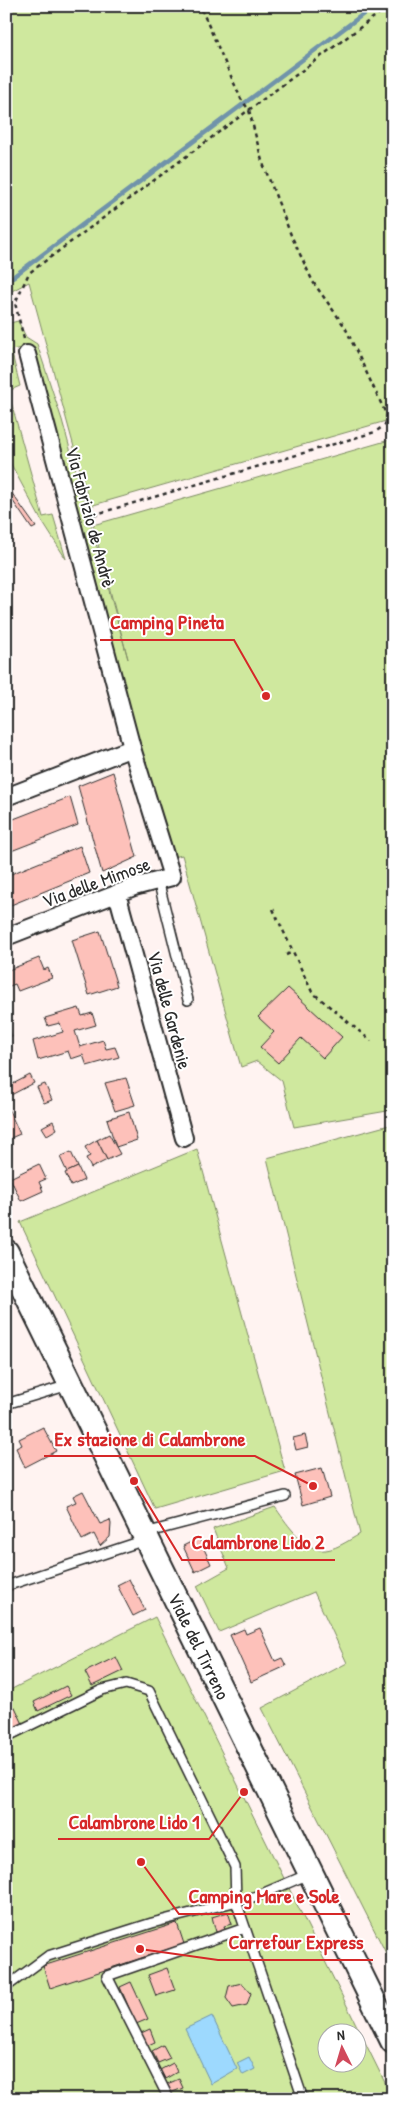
<svg xmlns="http://www.w3.org/2000/svg" width="399" height="2105" font-family="'Patrick Hand',sans-serif">
	<style>
		.green { fill: #cfe89e; stroke: #7d8a64; fill-rule: evenodd }
		.water { fill: #9dd9fe; stroke: #6f93aa }
		.lines { fill: none; stroke-linecap: round; stroke-linejoin: round }
		.stream { stroke: #6f93aa; stroke-width: 4.5 }
		.building { fill: #fdc1ba; stroke: #2b2b2b }
		.service-casing { stroke: #2b2b2b; stroke-width: 12 }
		.minor-casing { stroke: #2b2b2b; stroke-width: 20 }
		.secondary-casing { stroke: #2b2b2b; stroke-width: 28 }
		.path { stroke: #2b2b2b; stroke-width: 2.5; stroke-dasharray: 4 4; stroke-linecap: butt }
		.service { stroke: #fff; stroke-width: 9 }
		.minor { stroke: #fff; stroke-width: 16 }
		.secondary { stroke: #fff; stroke-width: 24 }
		.labels { text-anchor: middle; dominant-baseline: central; stroke-width: 4; stroke-linejoin: round; paint-order: stroke }
		.street-label { font-size: 19px; fill: #2b2b2b; stroke: #fff }
		.leader { fill: none; stroke: #d62828; stroke-width: 2 }
		.callout-dot { fill: #d62828; stroke: #fff; stroke-width: 2 }
		.callout-label { font-size: 20px; text-anchor: middle; font-weight: bold; fill: #d62828; stroke: #fff; stroke-width: 4; stroke-linejoin: round; paint-order: stroke }
	</style>
	<rect width="100%" height="100%" fill="#fff3f1"/>
	<filter id="ink" filterUnits="userSpaceOnUse"><feTurbulence type="fractalNoise" baseFrequency=".02" numOctaves="2"/><feDisplacementMap in="SourceGraphic" scale="10" xChannelSelector="R" yChannelSelector="G"/><feConvolveMatrix kernelMatrix="1 2 1 2 8 2 1 2 1" color-interpolation-filters="sRGB"/></filter>
	<g filter="url(#ink)">
		<g class="green">
			<polygon points="6,6 393,6 393,419 90,506 29,282 6,294"/>
			<polygon points="18,321 26,337 37,344 62,420 128,659 93,525 393,439 393,1110 294,1127 282,1081 257,1061 241,1067 182,855 174,857 168,852 27,347 11,350 20,386 8,391 43,517 53,515 66,559 40,518 6,455 6,324"/>
			<path d="M 393,1124 L 393,1967 L 262,1708 L 347,1663 L 314,1592 L 219,1632 L 197,1586 L 229,1568 L 213,1529 L 275,1507 C 285,1521 301,1546 320,1550 C 333,1552 349,1540 360,1534 L 267,1158 Z"/>
			<polygon points="197,1149 285,1471 155,1509 20,1222"/>
			<path d="M 155,1617 L 393,2099 L 6,2099 L 6,1692 ZM 326,2032 L 356,2032 L 356,2062 L 326,2062 Z"/>
		</g>
		<g class="water">
			<polygon points="212,2016 237,2069 211,2084 185,2029"/>
			<polygon points="249,2057 255,2069 243,2075 237,2063"/>
		</g>
		<g class="lines">
			<polyline class="stream" points="6,282 374,6"/>
		</g>
		<g class="building">
			<polygon points="6,485 36,527 32,529 6,491"/>
			<polygon points="113,772 137,857 102,873 78,786"/>
			<polygon points="70,797 78,825 6,853 6,822"/>
			<polygon points="80,846 89,873 6,907 6,876"/>
			<polygon points="100,931 117,986 89,995 72,940"/>
			<polygon points="39,958 44,970 48,968 52,978 18,991 15,984 7,987 6,971"/>
			<polygon points="288,988 342,1037 323,1058 301,1038 278,1063 260,1047 274,1032 258,1017"/>
			<polygon points="79,1008 82,1016 92,1013 96,1025 75,1031 80,1047 103,1040 106,1049 115,1047 119,1057 87,1066 83,1055 71,1059 68,1051 38,1060 33,1041 63,1032 60,1023 48,1026 45,1018"/>
			<polygon points="6,1024 12,1036 6,1039"/>
			<polygon points="30,1075 34,1083 11,1095 7,1087"/>
			<polygon points="126,1078 135,1105 115,1111 105,1083"/>
			<polygon points="45,1084 52,1100 44,1103 37,1087"/>
			<polygon points="6,1104 20,1134 6,1140"/>
			<polygon points="129,1112 137,1140 116,1147 107,1119"/>
			<polygon points="53,1121 57,1129 47,1135 42,1127"/>
			<polygon points="109,1134 120,1154 107,1160 97,1140"/>
			<polygon points="97,1140 107,1160 91,1168 86,1158 90,1156 85,1147"/>
			<polygon points="71,1152 78,1167 67,1172 60,1157"/>
			<polygon points="39,1164 46,1179 39,1182 43,1191 21,1201 10,1178"/>
			<polygon points="78,1167 84,1180 71,1186 65,1173"/>
			<polygon points="43,1427 56,1451 25,1467 16,1448 22,1445 19,1439"/>
			<polygon points="305,1435 308,1447 296,1450 293,1438"/>
			<polygon points="322,1468 330,1497 303,1505 295,1475"/>
			<polygon points="83,1491 100,1524 110,1520 111,1524 110,1537 100,1546 94,1534 82,1540 66,1506 76,1502 73,1496"/>
			<polygon points="199,1538 211,1564 195,1572 183,1546"/>
			<polygon points="129,1579 145,1610 133,1616 117,1585"/>
			<polygon points="260,1628 275,1661 282,1658 286,1666 251,1682 230,1635 244,1629 246,1634"/>
			<polygon points="116,1657 123,1671 92,1686 85,1672"/>
			<polygon points="66,1686 71,1695 38,1711 34,1702"/>
			<polygon points="15,1707 23,1724 6,1732 6,1711"/>
			<polygon points="228,1912 232,1924 224,1926 225,1930 216,1932 212,1917"/>
			<polygon points="177,1923 184,1944 50,1988 43,1966"/>
			<polygon points="167,1968 175,1990 156,1996 148,1975"/>
			<polygon points="131,1982 148,2019 136,2024 120,1987"/>
			<polygon points="242,1983 251,1993 247,2005 233,2008 226,1998 229,1986"/>
			<polygon points="150,2029 155,2042 146,2046 141,2033"/>
			<polygon points="163,2045 170,2058 158,2063 152,2051"/>
			<polygon points="173,2063 177,2072 165,2079 160,2070"/>
			<polygon points="179,2079 183,2088 170,2093 167,2084"/>
			<polygon points="185,2093 187,2099 174,2099 174,2098"/>
		</g>
		<g class="lines">
			<g class="service-casing">
				<g id="service">
					<polyline points="158,880 188,1000"/>
					<polyline points="6,1404 69,1385"/>
					<polyline points="145,1533 285,1496"/>
					<polyline points="6,1586 145,1540"/>
					<polyline points="6,1737 102,1690 126,1684 149,1691 235,1867 236,1901 303,2099"/>
					<polyline points="6,1987 48,1956 152,1923 257,1896 309,1874"/>
					<polyline points="169,2099 107,1976 245,1928"/>
				</g>
			</g>
			<g class="minor-casing">
				<g id="minor">
					<polyline points="6,797 132,748"/>
					<polyline points="117,893 184,1138"/>
					<polyline points="6,937 134,887 172,877 132,748 27,354"/>
				</g>
			</g>
			<g class="secondary-casing">
				<g id="secondary">
					<path id="s1" d="M 6,1252 L 393,2041"/>
				</g>
			</g>
			<g class="path">
				<polyline points="24,339 15,303 29,273 389,6"/>
				<polyline points="86,517 375,432 385,425 387,416 345,327 313,282 291,235 262,161 249,110 241,99 200,6"/>
				<polyline points="273,909 312,992 371,1041"/>
				<polyline points="286,955 293,952"/>
				<polyline points="389,2060 393,2069"/>
			</g>
			<use href="#service" class="service"/>
			<use href="#minor" class="minor"/>
			<use href="#secondary" class="secondary"/>
		</g>
	</g>
	<g class="labels">
		<g class="street-label">
			<text transform="translate(91 517) rotate(75)">Via Fabrizio de Andrè</text>
			<text transform="translate(96 882) rotate(-20)">Via delle Mimose</text>
			<text transform="translate(170 1010) rotate(75)">Via delle Gardenie</text>
			<text stroke="none"><textPath href="#s1" startOffset="439">Viale del Tirreno</textPath></text>
		</g>
	</g>
	<path class="leader" d="M266 696L234 640H100M313 1486L255 1456H44M134 1481L182 1560H335M244 1792L209 1839H58M141 1862L179 1914H350M140 1949L218 1960H373"/>
	<g class="callout-dot">
		<circle cx="266" cy="696" r="5"/>
		<circle cx="313" cy="1486" r="5"/>
		<circle cx="134" cy="1481" r="5"/>
		<circle cx="244" cy="1792" r="5"/>
		<circle cx="141" cy="1862" r="5"/>
		<circle cx="140" cy="1949" r="5"/>
	</g>
	<g class="callout-label">
		<text x="167" y="629">Camping Pineta</text>
		<text x="150" y="1446">Ex stazione di Calambrone</text>
		<text x="258" y="1549">Calambrone Lido 2</text>
		<text x="134" y="1829">Calambrone Lido 1</text>
		<text x="264" y="1903">Camping Mare e Sole</text>
		<text x="296" y="1949">Carrefour Express</text>
	</g>
	<rect width="399" height="2105" fill="none" stroke="#fff" stroke-width="25"/>
	<rect x="12" y="12" width="374" height="2080" fill="none" stroke="#2b2b2b" stroke-width="2" filter="url(#ink)"/>
	<g transform="translate(342 2048) rotate(355)"><circle r="24" fill="#ffffff" stroke="#aaaaaa"/>
	<path d="M0-4L9 19L0 12L-9 19Z" fill="#d1495b"/>
	<text y="-8" font-size="14" font-weight="bold" text-anchor="middle" fill="#2b2b2b">N</text>
	</g>
</svg>
